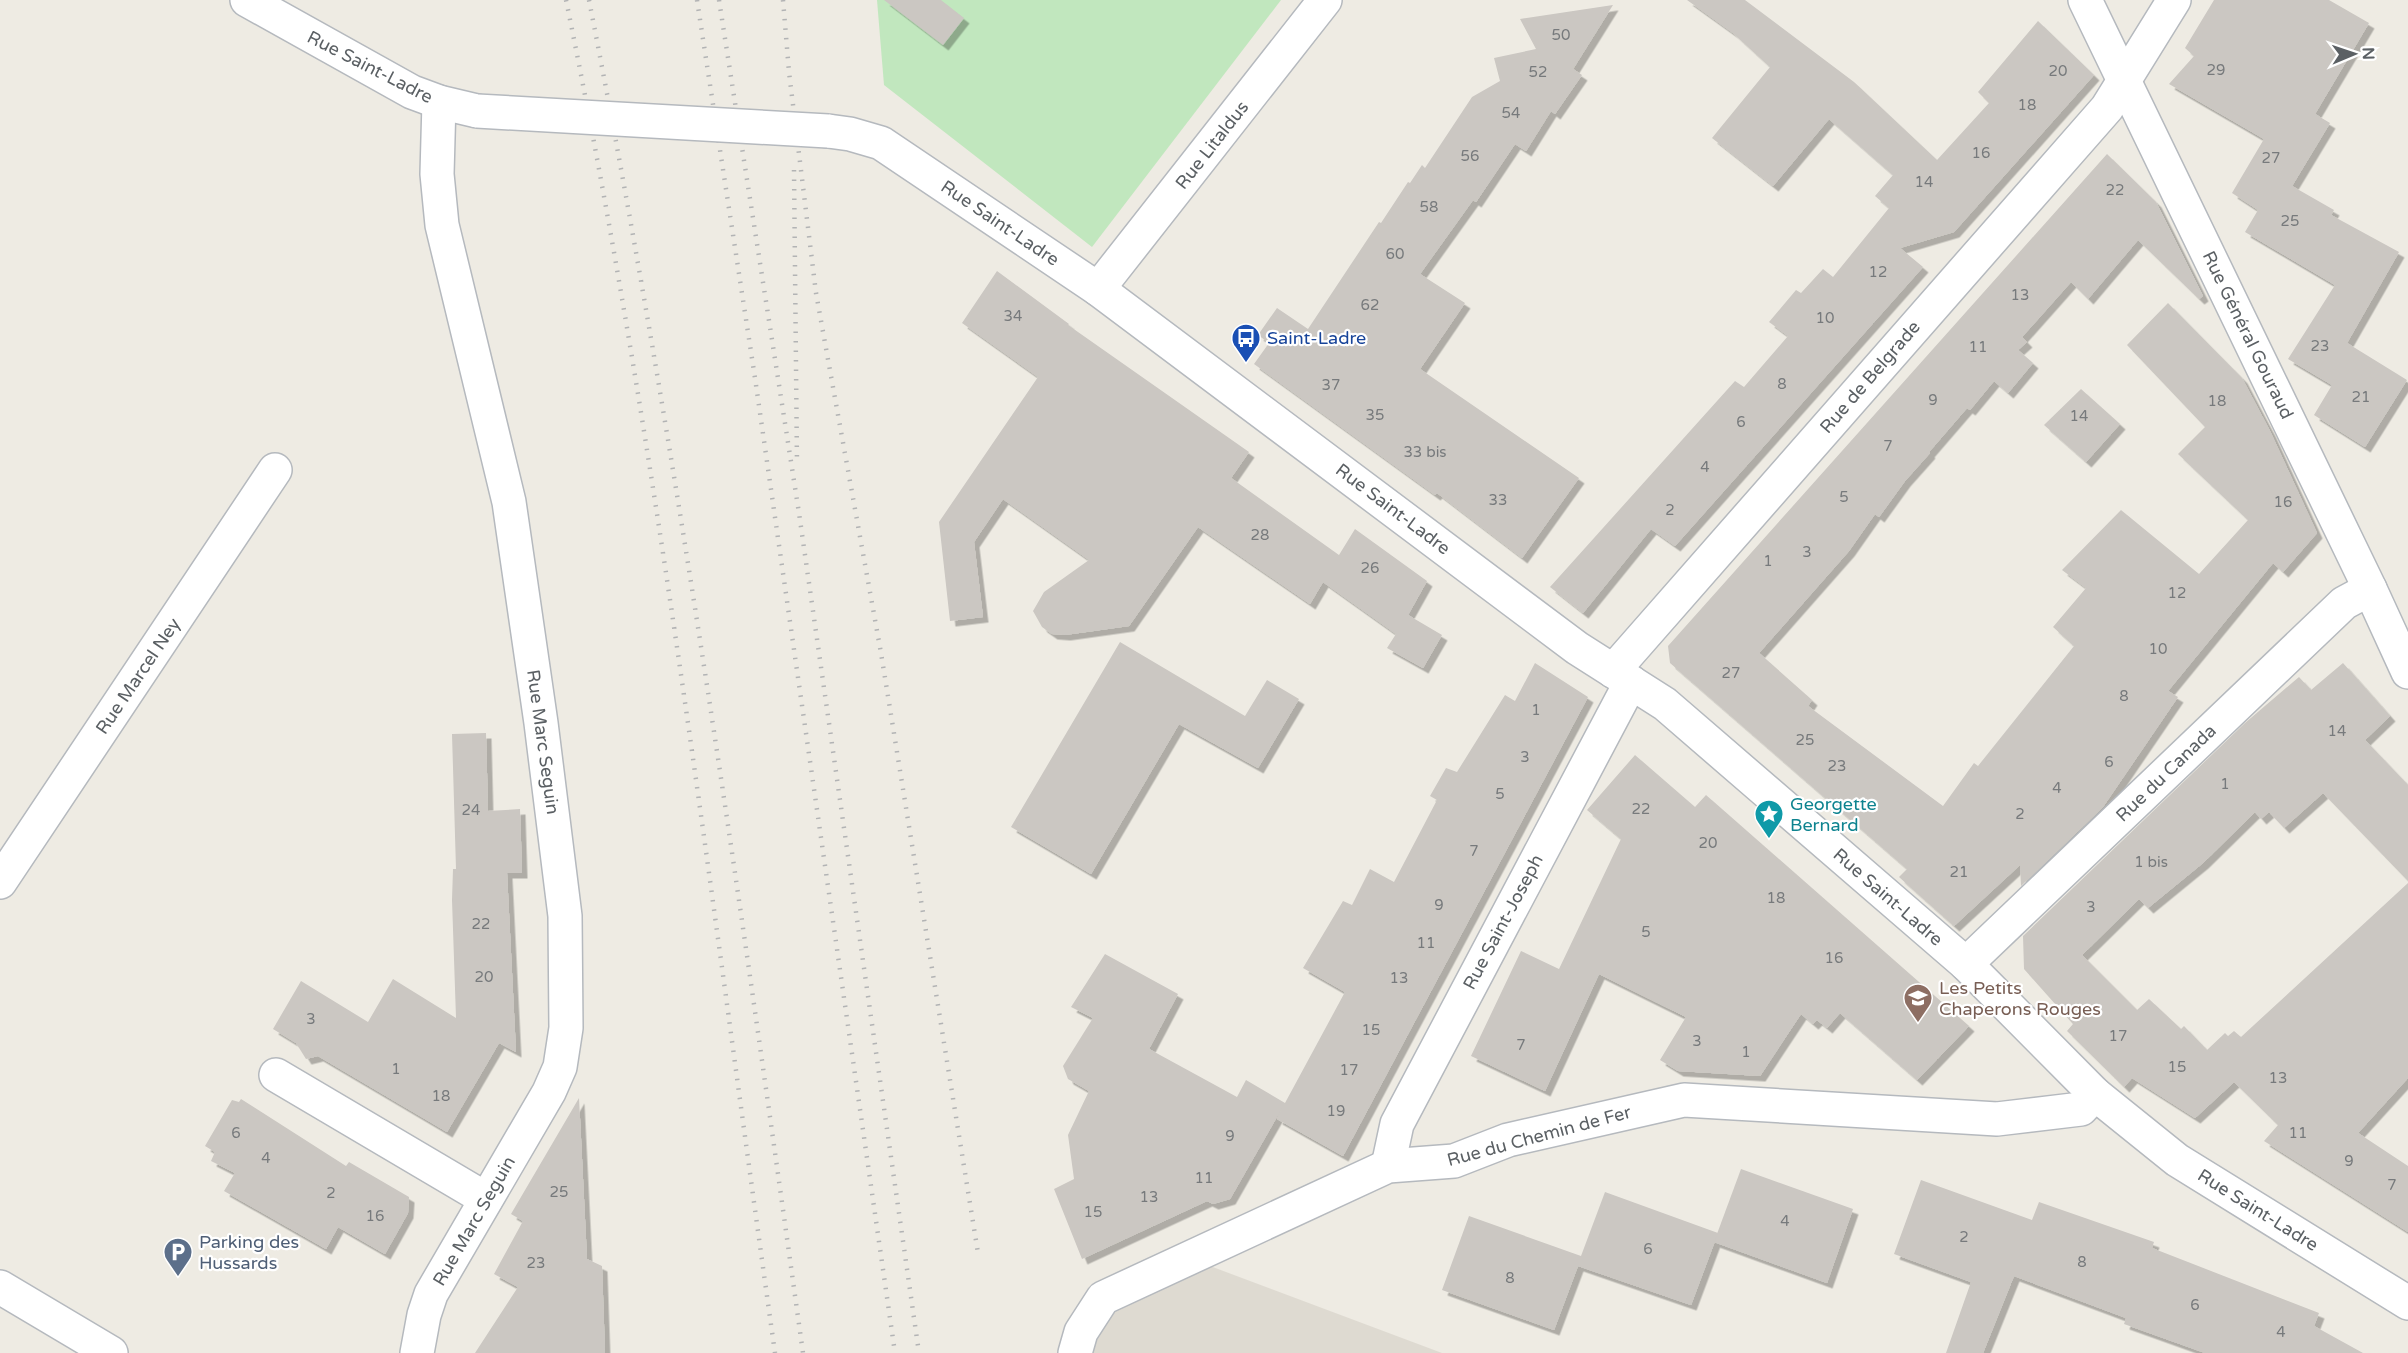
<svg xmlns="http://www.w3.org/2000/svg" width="2408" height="1353" font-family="'Varela Round',sans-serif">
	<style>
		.education { fill: #dedad1 }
		.green { fill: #c1e7be }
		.building { fill: #cbc7c2; filter: url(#shadow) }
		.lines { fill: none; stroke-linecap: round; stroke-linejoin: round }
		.minor-casing { stroke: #b5b9be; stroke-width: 36 }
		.tertiary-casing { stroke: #b5b9be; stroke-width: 36 }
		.minor { stroke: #fff; stroke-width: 33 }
		.tertiary { stroke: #fff; stroke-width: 33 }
		.rail { stroke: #b2b3b4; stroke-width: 4.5; stroke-dasharray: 1.5 8; stroke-linecap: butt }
		.tertiary-bridge-casing { stroke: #b5b9be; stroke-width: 36; stroke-linecap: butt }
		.tertiary-bridge { stroke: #fff; stroke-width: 33 }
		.labels { text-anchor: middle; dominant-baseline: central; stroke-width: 4.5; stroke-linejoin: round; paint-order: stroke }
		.number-label { font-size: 15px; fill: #777a7c }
		.street-label { font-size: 18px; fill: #5b6064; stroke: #fff }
		.transit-label { font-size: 18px; fill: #164399; stroke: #fff; text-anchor: start }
		.culture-label { font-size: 18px; fill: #0d838f; stroke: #fff; text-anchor: start }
		.education-label { font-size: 18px; fill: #785e54; stroke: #fff; text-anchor: start }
		.service-label { font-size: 18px; fill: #4e5e75; stroke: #fff; text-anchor: start }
	</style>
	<defs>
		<filter id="shadow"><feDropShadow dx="5.5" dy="5.5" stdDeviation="0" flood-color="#0004"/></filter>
	</defs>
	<rect width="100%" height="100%" fill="#eeebe3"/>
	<polygon class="education" points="1202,1263 1442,1353 1089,1353 1113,1306"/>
	<polygon class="green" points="877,0 1281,0 1092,247 884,85"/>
	<g class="building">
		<polygon points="884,0 941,0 964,18 943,45"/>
		<polygon points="1687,0 1745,0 1854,82 1937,160 1989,103 1978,92 2038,21 2094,75 1954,232 1900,248 1923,267 1675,546 1651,529 1583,613 1550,587 1735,381 1744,387 1788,336 1769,322 1796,290 1801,293 1823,269 1833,277 1889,208 1875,196 1893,175 1829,119 1773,186 1712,138 1770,67 1733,33"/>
		<polygon points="2214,0 2329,0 2369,23 2315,114 2330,123 2292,186 2334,210 2331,215 2399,252 2347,343 2407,380 2365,447 2314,415 2332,385 2288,359 2335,285 2245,232 2258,210 2232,193 2264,139 2169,84 2194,56 2185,48"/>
		<polygon points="1613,5 1573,69 1582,75 1555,114 1551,111 1526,151 1515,144 1476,202 1473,200 1420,274 1465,303 1420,369 1579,478 1522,558 1437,493 1435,495 1254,364 1269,343 1258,335 1277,308 1308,329 1379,222 1381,223 1408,182 1410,183 1422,165 1425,168 1472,97 1500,81 1494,58 1536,49 1520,19"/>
		<polygon points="2107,154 2156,202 2203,296 2199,299 2138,240 2088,299 2071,282 2022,337 2027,342 2018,350 2033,363 2008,393 1994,381 1970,410 1967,408 1929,452 1930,453 1905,481 1879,517 1875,514 1849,551 1759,653 1812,700 1808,706 1943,806 1974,763 1978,766 2074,646 2053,627 2086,588 2062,570 2121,510 2199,574 2248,520 2178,454 2205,427 2127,345 2168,303 2242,378 2270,431 2317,533 2283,572 2273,563 2168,691 2178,697 2103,807 2021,886 2020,865 1954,926 1899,877 1907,869 1670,663 1668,646"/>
		<polygon points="997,271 1069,324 1068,325 1249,452 1231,478 1339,555 1355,529 1427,581 1408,615 1442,635 1423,668 1387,648 1396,634 1323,582 1310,604 1198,527 1129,626 1065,635 1052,634 1042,627 1033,611 1044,592 1089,560 1003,499 974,542 983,617 950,621 939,522 1038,377 962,323"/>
		<polygon points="2081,389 2120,424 2086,462 2044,425"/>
		<polygon points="1120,642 1245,716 1267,680 1299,699 1258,768 1179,724 1091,874 1011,827"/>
		<polygon points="1535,663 1588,697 1343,1156 1277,1119 1282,1108 1230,1199 1213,1204 1207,1201 1082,1259 1054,1189 1074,1179 1068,1135 1089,1091 1068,1079 1063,1066 1093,1018 1071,1007 1105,954 1178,994 1149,1049 1237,1097 1246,1080 1285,1103 1345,992 1303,968 1343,901 1352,905 1370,869 1394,882 1437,800 1430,796 1446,768 1457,772 1505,695 1515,701"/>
		<polygon points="2343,663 2390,716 2365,740 2408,785 2408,881 2323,793 2284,828 2269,812 2261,819 2255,812 2203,863 2148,908 2139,899 2082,955 2137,1010 2149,999 2181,1029 2184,1026 2207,1050 2225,1033 2228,1036 2234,1031 2241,1037 2408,883 2408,1078 2358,1133 2408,1166 2408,1232 2264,1141 2278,1125 2234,1082 2195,1118 2132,1078 2124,1087 2067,1031 2073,1024 2024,969 2023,936 2245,723 2299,677 2311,690"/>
		<polygon points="486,733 488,811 520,809 522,873 507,873 516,1052 499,1043 447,1132 318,1056 306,1059 296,1043 273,1029 301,981 368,1022 393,979 456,1018 452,900 453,869 456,869 452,734"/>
		<polygon points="1635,755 1695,807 1706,795 1969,1026 1917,1080 1840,1013 1827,1028 1817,1020 1813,1024 1801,1014 1760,1076 1678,1071 1660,1060 1686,1017 1599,974 1545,1091 1471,1056 1521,951 1559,969 1621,839 1587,810"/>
		<polygon points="579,1098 587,1259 602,1266 605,1353 475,1353 518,1287 494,1274 523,1221 511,1214"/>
		<polygon points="241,1099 346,1166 349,1162 409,1197 408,1213 385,1254 338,1227 326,1249 224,1191 235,1173 211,1161 215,1152 205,1146 232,1100 239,1102"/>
		<polygon points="1741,1169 1853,1209 1827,1283 1714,1242"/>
		<polygon points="1921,1180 2032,1220 2039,1202 2154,1242 2152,1248 2319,1313 2314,1326 2363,1353 2205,1353 2124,1324 2126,1318 2014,1276 1983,1353 1946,1353 1971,1282 1894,1254"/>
		<polygon points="1605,1192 1718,1233 1691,1305 1578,1266 1554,1330 1442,1290 1469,1216 1581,1256"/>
	</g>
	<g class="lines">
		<g class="minor-casing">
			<g id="minor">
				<polyline points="2085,0 2370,589 2408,672"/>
				<polyline points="1098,289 1325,0"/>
				<polyline points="1613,671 2107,108 2174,0"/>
				<polyline points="0,882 275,470"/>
				<polyline points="1966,964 2344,603 2370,589"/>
				<polyline points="276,1075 486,1199"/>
				<polyline points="1388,1166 1397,1124 1631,682"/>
				<polyline points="0,1287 111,1353"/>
				<polyline points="417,1353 424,1315 431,1294 549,1092 560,1067 566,1028 565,916 541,723 509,502 442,225 437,174 439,102"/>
				<polyline points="1075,1353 1081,1332 1103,1298 1388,1166 1454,1161 1508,1140 1684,1100 1997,1119 2081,1109 2095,1094"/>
			</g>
		</g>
		<g class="tertiary-casing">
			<g id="tertiary">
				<polyline points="247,0 412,92 439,102 477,111"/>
				<polyline points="828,131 850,134 881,143 1098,289 1577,648 1665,704 1966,964 2095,1094 2177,1160 2408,1303"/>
			</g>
		</g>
		<use href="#minor" class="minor"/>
		<use href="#tertiary" class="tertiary"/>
		<g class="rail">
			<path d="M 566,0 C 658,447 711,901 775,1353"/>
			<path d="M 589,0 C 677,448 740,901 803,1353"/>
			<polyline points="697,0 755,378 895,1353"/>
			<polyline points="719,0 799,513 919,1353"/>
			<polyline points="783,0 789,72 816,293 881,653 978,1253"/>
			<polyline points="794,170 797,464"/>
		</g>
		<g class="tertiary-bridge-casing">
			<polyline id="tertiary-bridge" points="477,111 828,131"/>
		</g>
		<use href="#tertiary-bridge" class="tertiary-bridge"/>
	</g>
	<defs>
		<g id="bus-pin" transform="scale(1.5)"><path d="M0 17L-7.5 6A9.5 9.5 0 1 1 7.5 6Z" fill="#1a4fb4" stroke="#fff"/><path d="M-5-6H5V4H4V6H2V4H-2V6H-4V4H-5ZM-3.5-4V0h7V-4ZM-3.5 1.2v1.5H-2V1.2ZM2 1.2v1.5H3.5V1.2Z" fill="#fff"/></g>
		<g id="sight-pin" transform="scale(1.5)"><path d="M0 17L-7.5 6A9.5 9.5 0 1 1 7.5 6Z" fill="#0f9aa8" stroke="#fff"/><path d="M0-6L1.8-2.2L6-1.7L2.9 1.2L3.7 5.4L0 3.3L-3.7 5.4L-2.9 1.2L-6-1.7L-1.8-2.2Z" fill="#fff"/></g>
		<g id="school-pin" transform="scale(1.5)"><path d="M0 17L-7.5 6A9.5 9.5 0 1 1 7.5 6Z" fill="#8d6e63" stroke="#fff"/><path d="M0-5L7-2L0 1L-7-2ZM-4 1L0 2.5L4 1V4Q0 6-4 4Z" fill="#fff"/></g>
		<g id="parking-pin" transform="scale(1.5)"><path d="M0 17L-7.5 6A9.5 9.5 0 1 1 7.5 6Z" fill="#5c6f8a" stroke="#fff"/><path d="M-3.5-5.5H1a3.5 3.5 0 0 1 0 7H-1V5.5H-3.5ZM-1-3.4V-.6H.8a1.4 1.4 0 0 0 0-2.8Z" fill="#fff"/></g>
	</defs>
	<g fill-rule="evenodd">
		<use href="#bus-pin" x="1246" y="338"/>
		<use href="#sight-pin" x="1769" y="814"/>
		<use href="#school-pin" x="1918" y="998"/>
		<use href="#parking-pin" x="178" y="1252"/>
	</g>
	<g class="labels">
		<g class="number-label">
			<text x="1561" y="35">50</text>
			<text x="2216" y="70">29</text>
			<text x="2058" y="71">20</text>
			<text x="1538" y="72">52</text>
			<text x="2027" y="105">18</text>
			<text x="1511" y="113">54</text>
			<text x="1981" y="153">16</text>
			<text x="1470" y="156">56</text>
			<text x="2271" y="158">27</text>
			<text x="1924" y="182">14</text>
			<text x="2115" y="190">22</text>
			<text x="1429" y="207">58</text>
			<text x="2290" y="221">25</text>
			<text x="1395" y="254">60</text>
			<text x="1878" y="272">12</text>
			<text x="2020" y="295">13</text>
			<text x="1370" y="305">62</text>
			<text x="1013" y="316">34</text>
			<text x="1825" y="318">10</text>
			<text x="2320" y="346">23</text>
			<text x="1978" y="347">11</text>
			<text x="1782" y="384">8</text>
			<text x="1331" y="385">37</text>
			<text x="2361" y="397">21</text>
			<text x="1933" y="400">9</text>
			<text x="2217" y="401">18</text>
			<text x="1375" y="415">35</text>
			<text x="2079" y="416">14</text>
			<text x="1741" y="422">6</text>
			<text x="1888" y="446">7</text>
			<text x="1425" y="452">33 bis</text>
			<text x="1705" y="467">4</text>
			<text x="1844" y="497">5</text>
			<text x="1498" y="500">33</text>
			<text x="2283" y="502">16</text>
			<text x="1670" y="510">2</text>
			<text x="1260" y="535">28</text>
			<text x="1807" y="552">3</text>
			<text x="1768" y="561">1</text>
			<text x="1370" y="568">26</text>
			<text x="2177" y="593">12</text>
			<text x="2158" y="649">10</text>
			<text x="1731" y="673">27</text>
			<text x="2124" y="696">8</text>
			<text x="1536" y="710">1</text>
			<text x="2337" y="731">14</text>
			<text x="1805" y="740">25</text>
			<text x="1525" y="757">3</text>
			<text x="2109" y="762">6</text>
			<text x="1837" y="766">23</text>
			<text x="2225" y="784">1</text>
			<text x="2057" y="788">4</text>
			<text x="1500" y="794">5</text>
			<text x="1641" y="809">22</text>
			<text x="471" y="810">24</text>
			<text x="2020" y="814">2</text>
			<text x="1708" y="843">20</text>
			<text x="1474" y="851">7</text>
			<text x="2151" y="862">1 bis</text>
			<text x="1959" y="872">21</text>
			<text x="1776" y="898">18</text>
			<text x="1439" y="905">9</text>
			<text x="2091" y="907">3</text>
			<text x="481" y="924">22</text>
			<text x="1646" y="932">5</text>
			<text x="1426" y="943">11</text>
			<text x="1834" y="958">16</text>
			<text x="484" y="977">20</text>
			<text x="1399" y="978">13</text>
			<text x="311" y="1019">3</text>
			<text x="1371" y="1030">15</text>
			<text x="2118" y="1036">17</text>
			<text x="1697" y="1041">3</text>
			<text x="1521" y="1045">7</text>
			<text x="1746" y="1052">1</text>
			<text x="2177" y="1067">15</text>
			<text x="396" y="1069">1</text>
			<text x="1349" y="1070">17</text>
			<text x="2278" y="1078">13</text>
			<text x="441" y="1096">18</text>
			<text x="1336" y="1111">19</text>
			<text x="236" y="1133">6</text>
			<text x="2298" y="1133">11</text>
			<text x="1230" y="1136">9</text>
			<text x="266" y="1158">4</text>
			<text x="2349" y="1161">9</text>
			<text x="1204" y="1178">11</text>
			<text x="2392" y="1185">7</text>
			<text x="559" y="1192">25</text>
			<text x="331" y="1193">2</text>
			<text x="1149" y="1197">13</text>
			<text x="1093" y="1212">15</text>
			<text x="375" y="1216">16</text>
			<text x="1785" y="1221">4</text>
			<text x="1964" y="1237">2</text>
			<text x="1648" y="1249">6</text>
			<text x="2082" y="1262">8</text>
			<text x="536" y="1263">23</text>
			<text x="1510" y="1278">8</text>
			<text x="2195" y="1305">6</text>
			<text x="2281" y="1332">4</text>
		</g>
		<g class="street-label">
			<text transform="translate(370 67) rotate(27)">Rue Saint-Ladre</text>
			<text transform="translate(1212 145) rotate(-52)">Rue Litaldus</text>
			<text transform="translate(1000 223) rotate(34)">Rue Saint-Ladre</text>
			<text transform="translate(2248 335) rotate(64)">Rue Général Gouraud</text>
			<text transform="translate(1870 377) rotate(-49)">Rue de Belgrade</text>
			<text transform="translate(1393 509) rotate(37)">Rue Saint-Ladre</text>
			<text transform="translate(138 676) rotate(-56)">Rue Marcel Ney</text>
			<text transform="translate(543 742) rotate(82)">Rue Marc Seguin</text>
			<text transform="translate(2166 773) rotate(-44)">Rue du Canada</text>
			<text transform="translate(1888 897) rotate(41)">Rue Saint-Ladre</text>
			<text transform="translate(1503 922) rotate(-62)">Rue Saint-Joseph</text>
			<text transform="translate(1539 1136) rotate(-15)">Rue du Chemin de Fer</text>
			<text transform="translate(2258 1210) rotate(32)">Rue Saint-Ladre</text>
			<text transform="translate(474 1221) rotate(-60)">Rue Marc Seguin</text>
		</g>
		<g class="transit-label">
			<text x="1267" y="338">Saint-Ladre</text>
		</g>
		<g class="culture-label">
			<text x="1790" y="804">Georgette<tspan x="1790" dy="21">Bernard</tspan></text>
		</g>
		<g class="education-label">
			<text x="1939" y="988">Les Petits<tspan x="1939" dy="21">Chaperons Rouges</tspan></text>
		</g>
		<g class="service-label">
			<text x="199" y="1242">Parking des<tspan x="199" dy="21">Hussards</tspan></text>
		</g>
	</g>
	<g transform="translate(2354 54) rotate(88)" stroke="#ffffff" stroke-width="4.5" paint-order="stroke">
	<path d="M0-4.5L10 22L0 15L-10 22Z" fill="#5b6064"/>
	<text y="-9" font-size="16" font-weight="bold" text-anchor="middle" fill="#5b6064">N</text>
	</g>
</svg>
